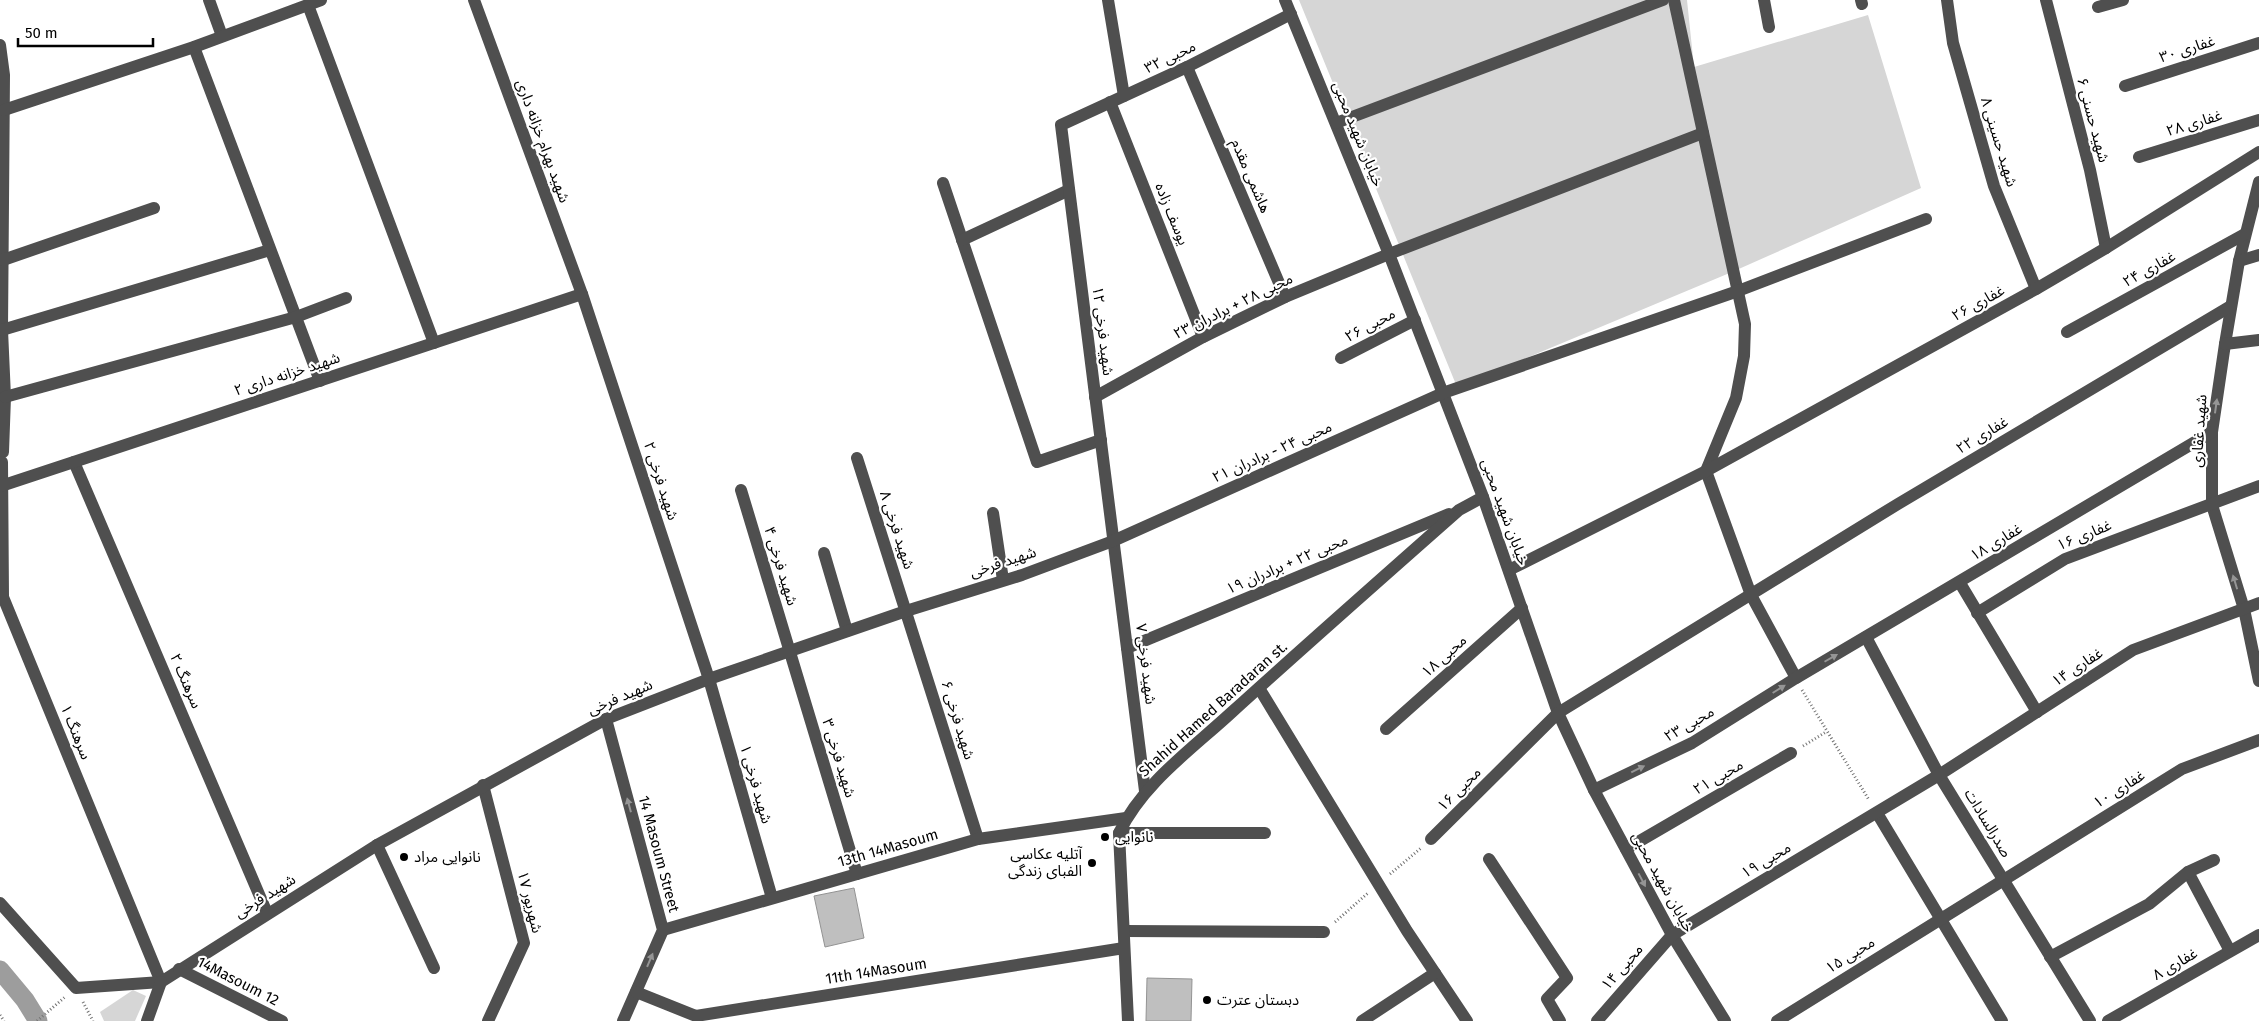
<svg xmlns="http://www.w3.org/2000/svg" width="2259" height="1021" font-family="'Fira Sans','Noto Sans Arabic',sans-serif">
	<style>
		.green { fill: #d6d6d6 }
		.lines { fill: none; stroke-linecap: round; stroke-linejoin: round }
		.canal { stroke: #9d9d9d; stroke-width: 19 }
		.building { fill: #bfbfbf; stroke: #939393 }
		.path { stroke: #717171; stroke-width: 3; stroke-dasharray: 1 2.5; stroke-linecap: butt }
		.minor { stroke: #4f4f4f; stroke-width: 12 }
		.oneway { fill: #959595 }
		.poi-dot { fill: #000; stroke: #fff; stroke-width: 2 }
		.labels { text-anchor: middle; dominant-baseline: central; stroke-width: 4.5; stroke-linejoin: round; paint-order: stroke }
		.street-label { font-size: 15px; fill: #000; stroke: #fff }
		.poi-label { font-size: 15px; fill: #000; stroke: #fff; text-anchor: start }
	</style>
	<rect width="100%" height="100%" fill="#fff"/>
	<g class="green">
		<polygon points="1299,0 1687,0 1694,67 1868,15 1921,188 1732,272 1457,387"/>
		<polygon points="133,990 146,996 135,1021 104,1021 100,1012"/>
	</g>
	<g class="lines">
		<polyline class="canal" points="0,970 25,1000 38,1021"/>
	</g>
	<g class="building">
		<polygon points="854,888 864,938 825,947 814,896"/>
		<polygon points="1147,978 1192,979 1191,1021 1146,1021"/>
	</g>
	<g class="lines">
		<g class="path">
			<polyline points="1802,690 1869,800"/>
			<polyline points="1803,746 1826,732"/>
			<polyline points="1390,874 1421,848"/>
			<polyline points="1335,922 1368,893"/>
			<polyline points="83,1002 93,1021"/>
			<polyline points="0,1015 4,1021"/>
			<polyline points="37,1021 65,997"/>
		</g>
		<g class="minor">
			<polyline points="209,0 222,36"/>
			<polyline points="474,0 582,294 709,679 772,898"/>
			<polyline points="1108,0 1124,96"/>
			<polyline points="1285,0 1389,254 1483,497 1558,713 1594,790 1672,935 1725,1021"/>
			<polyline points="1674,0 1745,324 1744,356 1736,398 1706,471 1751,595 1796,678"/>
			<polyline points="1764,0 1769,27"/>
			<polyline points="1861,0 1862,4"/>
			<polyline points="1947,0 1953,43 1994,186 2036,289"/>
			<polyline points="2046,0 2090,170 2106,248"/>
			<polyline points="308,5 434,343"/>
			<polyline points="2098,7 2123,0"/>
			<polyline points="0,45 4,75 2,330 5,397 3,452"/>
			<polyline points="194,47 320,381"/>
			<polyline points="1187,67 1285,297"/>
			<polyline points="2125,86 2259,43"/>
			<polyline points="1110,102 1203,337"/>
			<polyline points="4,110 194,47 321,0"/>
			<polyline points="1336,123 1663,0"/>
			<polyline points="2139,157 2259,120"/>
			<polyline points="2259,182 2239,261 2225,344 2212,432 2212,505 2244,609 2259,681"/>
			<polyline points="943,183 1037,462 1101,440"/>
			<polyline points="962,240 1069,190"/>
			<polyline points="3,260 154,208"/>
			<polyline points="2239,261 2259,255"/>
			<polyline points="2,330 270,250"/>
			<polyline points="2067,332 2245,234"/>
			<polyline points="2225,344 2259,340"/>
			<polyline points="1341,358 1415,320"/>
			<polyline points="5,397 296,317 346,298"/>
			<polyline points="1095,397 1203,337 1285,297 1389,254 1703,133"/>
			<polyline points="857,458 978,839"/>
			<polyline points="2,462 3,597 161,982"/>
			<polyline points="74,462 267,913"/>
			<polyline points="1,486 582,294"/>
			<polyline points="741,490 857,874"/>
			<polyline points="993,513 1003,580"/>
			<polyline points="824,553 847,631"/>
			<polyline points="1509,570 1706,471 2036,289 2106,248 2259,152"/>
			<polyline points="1960,583 2037,712"/>
			<polyline points="1977,613 2065,559 2259,486"/>
			<polyline points="1866,637 1939,775 2090,1021"/>
			<polyline points="1127,648 1449,514"/>
			<polyline points="1259,688 1407,931 1467,1021"/>
			<polyline points="606,719 663,930 623,1021"/>
			<polyline points="1386,729 1522,608"/>
			<polyline points="483,785 524,943 488,1021"/>
			<polyline points="1594,790 1692,743 1796,678 2212,432"/>
			<polyline points="1145,791 1061,125 1187,67 1291,14"/>
			<polyline points="1877,813 2002,1021"/>
			<polyline points="1119,833 1265,833"/>
			<polyline points="1431,839 1558,713 1898,504 2231,306"/>
			<polyline points="377,845 434,968"/>
			<polyline points="1626,849 1791,753"/>
			<polyline points="1489,859 1567,978 1547,999 1560,1021"/>
			<polyline points="2188,872 2230,951"/>
			<polyline points="0,903 76,988 161,982 377,845 606,719 709,679 906,611 1022,575 1113,541 1443,393 1738,291 1926,219"/>
			<polyline points="663,930 978,839 1126,818"/>
			<polyline points="1124,931 1324,932"/>
			<polyline points="2050,957 2149,904 2188,872 2214,860"/>
			<polyline points="179,969 282,1021"/>
			<polyline points="636,992 696,1016 1124,948"/>
			<polyline points="147,1021 161,982"/>
			<path d="M 1128,1021 L 1119,833 C 1143,783 1192,749 1232,712 C 1307,644 1383,577 1459,510 L 1483,497"/>
			<polyline points="1362,1021 1435,973"/>
			<polyline points="1597,1021 1672,935 1939,775 2133,650 2259,603"/>
			<polyline points="1777,1021 2182,769 2259,740"/>
			<polyline points="2108,1021 2259,935"/>
		</g>
	</g>
	<defs><path id="oneway-solid" d="M-6-.8H1V-3.2L6.5 0L1 3.2V.8H-6Z" transform="scale(1.25)"/></defs>
	<g class="oneway">
		<use href="#oneway-solid" transform="translate(2216 406) rotate(-82)"/>
		<use href="#oneway-solid" transform="translate(2235 582) rotate(-107)"/>
		<use href="#oneway-solid" transform="translate(1831 658) rotate(-30)"/>
		<use href="#oneway-solid" transform="translate(1779 689) rotate(-32)"/>
		<use href="#oneway-solid" transform="translate(1638 769) rotate(-26)"/>
		<use href="#oneway-solid" transform="translate(629 805) rotate(-105)"/>
		<use href="#oneway-solid" transform="translate(1642 880) rotate(62)"/>
		<use href="#oneway-solid" transform="translate(650 960) rotate(-67)"/>
	</g>
	<g class="poi-dot">
		<circle cx="1105" cy="837" r="5"/>
		<circle cx="404" cy="857" r="5"/>
		<circle cx="1092" cy="863" r="5"/>
		<circle cx="1207" cy="1000" r="5"/>
	</g>
	<g class="labels">
		<g class="street-label">
			<text transform="translate(2187 49) rotate(-18)">غفاری ۳۰</text>
			<text transform="translate(1170 57) rotate(-26)">محبی ۳۲</text>
			<text transform="translate(2093 120) rotate(75)">شهید حسنی ۶</text>
			<text transform="translate(2194 123) rotate(-17)">غفاری ۲۸</text>
			<text transform="translate(1358 134) rotate(68)">خیابان شهید محبی</text>
			<text transform="translate(543 141) rotate(70)">شهید بهرام خزانه داری</text>
			<text transform="translate(1999 142) rotate(73)">شهید حسینی ۸</text>
			<text transform="translate(1251 176) rotate(67)">هاشمی مقدم</text>
			<text transform="translate(1172 214) rotate(68)">یوسف زاده</text>
			<text transform="translate(2149 269) rotate(-29)">غفاری ۲۴</text>
			<text transform="translate(1978 303) rotate(-29)">غفاری ۲۶</text>
			<text transform="translate(1233 306) rotate(-26)">محبی ۲۸ + برادران ۲۳</text>
			<text transform="translate(1370 325) rotate(-28)">محبی ۲۶</text>
			<text transform="translate(1103 331) rotate(83)">شهید فرخی ۱۲</text>
			<text transform="translate(287 374) rotate(-18)">شهید خزانه داری ۲</text>
			<text transform="translate(2199 431) rotate(-86)">شهید غفاری</text>
			<text transform="translate(1982 435) rotate(-31)">غفاری ۲۲</text>
			<text transform="translate(1272 452) rotate(-24)">محبی ۲۴ - برادران ۲۱</text>
			<text transform="translate(661 481) rotate(72)">شهید فرخی ۲</text>
			<text transform="translate(1505 512) rotate(70)">خیابان شهید محبی</text>
			<text transform="translate(897 530) rotate(72)">شهید فرخی ۸</text>
			<text transform="translate(2084 535) rotate(-22)">غفاری ۱۶</text>
			<text transform="translate(1996 542) rotate(-31)">غفاری ۱۸</text>
			<text transform="translate(1003 562) rotate(-18)">شهید فرخی</text>
			<text transform="translate(1287 564) rotate(-23)">محبی ۲۲ + برادران ۱۹</text>
			<text transform="translate(781 566) rotate(73)">شهید فرخی ۴</text>
			<text transform="translate(1444 656) rotate(-42)">محبی ۱۸</text>
			<text transform="translate(1146 664) rotate(83)">شهید فرخی ۷</text>
			<text transform="translate(2077 667) rotate(-33)">غفاری ۱۴</text>
			<text transform="translate(186 681) rotate(67)">سرهنگ ۲</text>
			<text transform="translate(620 697) rotate(-23)">شهید فرخی</text>
			<text transform="translate(1213 709) rotate(-42)">Shahid Hamed Baradaran st.</text>
			<text transform="translate(958 720) rotate(73)">شهید فرخی ۶</text>
			<text transform="translate(1689 724) rotate(-30)">محبی ۲۳</text>
			<text transform="translate(76 732) rotate(68)">سرهنگ ۱</text>
			<text transform="translate(839 758) rotate(73)">شهید فرخی ۳</text>
			<text transform="translate(1718 777) rotate(-30)">محبی ۲۱</text>
			<text transform="translate(756 784) rotate(74)">شهید فرخی ۱</text>
			<text transform="translate(1459 789) rotate(-45)">محبی ۱۶</text>
			<text transform="translate(2119 789) rotate(-32)">غفاری ۱۰</text>
			<text transform="translate(1988 823) rotate(59)">صدرالسادات</text>
			<text transform="translate(888 848) rotate(-16)">13th 14Masoum</text>
			<text transform="translate(659 854) rotate(75)">14 Masoum Street</text>
			<text transform="translate(1766 860) rotate(-31)">محبی ۱۹</text>
			<text transform="translate(1663 882) rotate(61)">خیابان شهید محبی</text>
			<text transform="translate(265 896) rotate(-32)">شهید فرخی</text>
			<text transform="translate(530 902) rotate(76)">۱۷ شهریور</text>
			<text transform="translate(1850 955) rotate(-32)">محبی ۱۵</text>
			<text transform="translate(2175 964) rotate(-30)">غفاری ۸</text>
			<text transform="translate(1622 967) rotate(-49)">محبی ۱۴</text>
			<text transform="translate(876 971) rotate(-9)">11th 14Masoum</text>
			<text transform="translate(238 981) rotate(27)">14Masoum 12</text>
		</g>
		<g class="poi-label">
			<text x="1115" y="837">نانوایی</text>
			<text x="1082" y="854" text-anchor="end">آتلیه عکاسی<tspan x="1082" dy="17">الفبای زندگی</tspan></text>
			<text x="414" y="857">نانوایی مراد</text>
			<text x="1217" y="1000">دبستان عترت</text>
		</g>
	</g>
	<path d="M18 38v8h135v-8" fill="none" stroke="#000000" stroke-width="2.5"/>
	<text x="25" y="38" font-size="15" fill="#000000" stroke="#ffffff" stroke-width="4" paint-order="stroke">50 m</text>
</svg>
